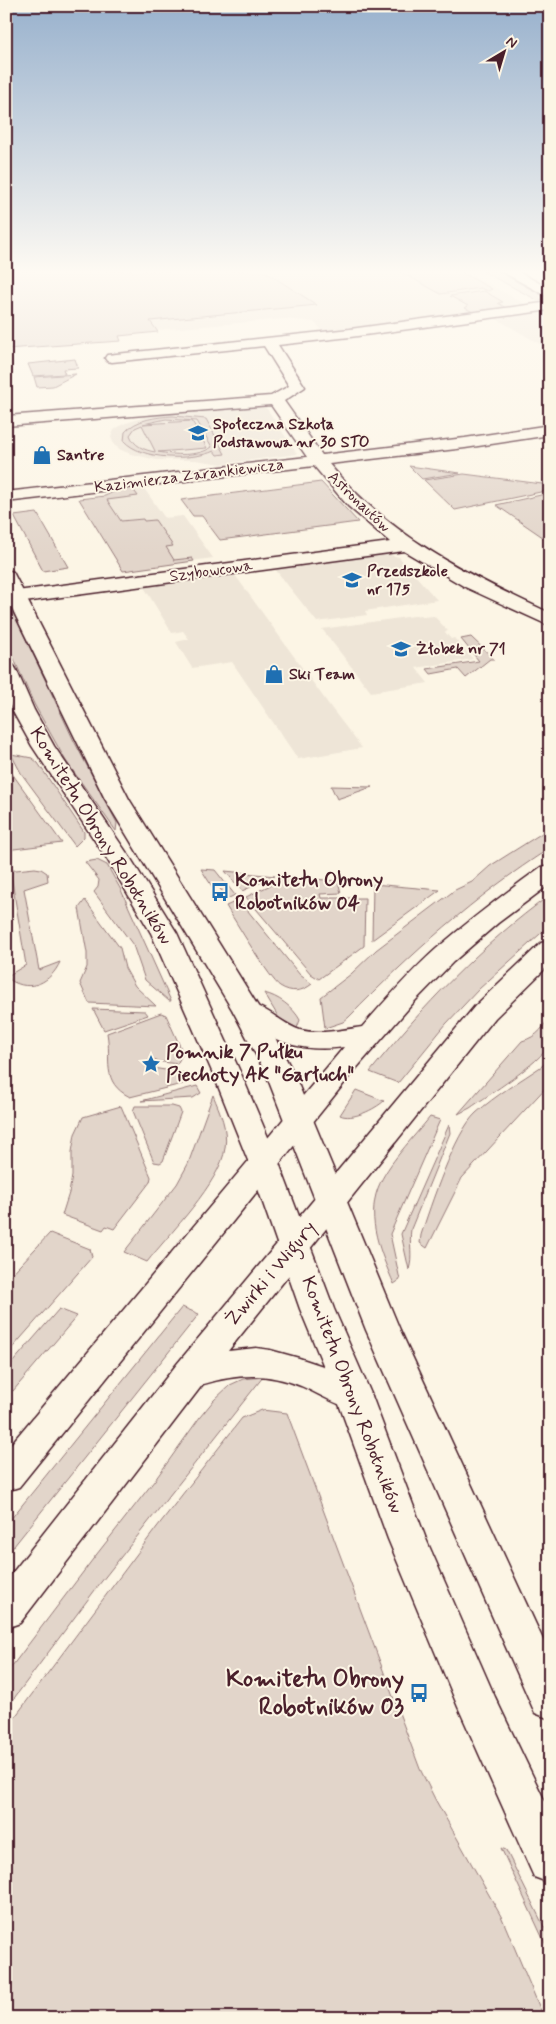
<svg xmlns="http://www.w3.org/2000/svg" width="556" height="2024" font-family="Mynerve,sans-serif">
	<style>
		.built { fill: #eee5d7 }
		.green { fill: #e2d5ca; stroke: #967a7a; fill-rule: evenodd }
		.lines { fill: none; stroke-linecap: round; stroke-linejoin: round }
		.minor-casing { stroke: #4a1f2b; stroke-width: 3 }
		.tertiary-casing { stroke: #4a1f2b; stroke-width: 3 }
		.secondary-casing { stroke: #4a1f2b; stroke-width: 3 }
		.primary-casing { stroke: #4a1f2b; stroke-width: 3 }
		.minor { fill: #fcf5e5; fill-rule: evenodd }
		.tertiary { fill: #fcf5e5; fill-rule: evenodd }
		.secondary { fill: #fcf5e5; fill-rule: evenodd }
		.primary { fill: #fcf5e5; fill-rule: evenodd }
		.labels { text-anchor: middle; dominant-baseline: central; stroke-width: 4; stroke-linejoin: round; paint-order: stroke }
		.far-poi-label { font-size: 16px; font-weight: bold; fill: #4a1f2b; stroke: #fcf5e5; text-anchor: start }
		.far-street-label { font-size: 16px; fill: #4a1f2b; stroke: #fcf5e5 }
		.street-label { font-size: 20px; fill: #4a1f2b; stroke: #fcf5e5 }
		.poi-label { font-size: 20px; font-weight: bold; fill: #4a1f2b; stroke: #fcf5e5; text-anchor: start }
		.near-poi-label { font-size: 24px; font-weight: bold; fill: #4a1f2b; stroke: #fcf5e5; text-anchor: end }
	</style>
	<rect width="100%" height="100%" fill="#fcf5e5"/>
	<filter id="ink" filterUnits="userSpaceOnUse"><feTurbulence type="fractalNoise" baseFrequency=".02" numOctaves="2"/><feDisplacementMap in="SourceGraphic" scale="10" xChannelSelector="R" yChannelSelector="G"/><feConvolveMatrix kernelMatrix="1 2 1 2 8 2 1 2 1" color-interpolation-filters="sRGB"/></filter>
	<g filter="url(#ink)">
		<g class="built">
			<polygon points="264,271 465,271 527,305 326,334 314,322 285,319 157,330 149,321 316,305"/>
			<polygon points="544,311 550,312 550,350 495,318"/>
			<polygon points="265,406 297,454 222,464 195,460 157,460 131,454 121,450 114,445 111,437 114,430 123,424 148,416"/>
			<polygon points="143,487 165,518 183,516 213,558 170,564 143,519 121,521 105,496 117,490"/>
			<polygon points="386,554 399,557 437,600 365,611 367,615 317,622 275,569"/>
			<polygon points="235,575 332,709 362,748 298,759 232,662 192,668 176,642 189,639 183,631 172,633 144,587"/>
			<polygon points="421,615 423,617 434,616 448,631 445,632 451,639 454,638 473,659 416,668 428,683 371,692 322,629"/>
		</g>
		<g class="green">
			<polygon points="6,271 264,271 317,305 150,321 158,332 119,336 121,341 6,349"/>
			<polygon points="399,271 459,271 492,289 488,291 480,288 441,294"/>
			<polygon points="482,271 497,271 549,299 537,300"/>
			<polygon points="484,291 503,302 498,303 506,308 473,312 465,308 468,306 450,296"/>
			<polygon points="75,359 78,368 63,369 65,374 33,376 28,364"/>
			<polygon points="76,374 53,386 37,387 34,377"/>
			<path d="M 173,416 L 206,419 L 225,454 L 217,455 L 214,451 C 192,461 141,460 124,441 L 125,432 C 136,419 157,417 173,416 ZM 166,419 L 197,421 L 212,447 C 198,457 174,455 158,452 L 207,448 L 192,421 L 143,424 ZM 142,425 L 155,451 L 155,452 C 144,450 134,446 130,435 L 135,428 Z"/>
			<polygon points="409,466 460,473 422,479"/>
			<polygon points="464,474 550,485 550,490 455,510 424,480"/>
			<polygon points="321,482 358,522 220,540 202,516 193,516 181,500"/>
			<polygon points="132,488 138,496 107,500 121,521 143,519 144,521 155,520 173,546 166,547 174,560 192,558 194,561 123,571 79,499 105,496 117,490"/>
			<polygon points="550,493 550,542 496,505"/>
			<polygon points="37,513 68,567 43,571 14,516"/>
			<polygon points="6,597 74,741 117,823 116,831 66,761 34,704 6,641"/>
			<polygon points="471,637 494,659 490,659 466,678 458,669 431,674 427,669 479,661 461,639"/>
			<polygon points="11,754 32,758 38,763 84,832 84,837 75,846 21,773"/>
			<polygon points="6,760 11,772 62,843 6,850"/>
			<polygon points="331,786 372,787 337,799"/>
			<path d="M 550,828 L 550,848 C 475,896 411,954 349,1017 L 343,1022 L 325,1028 L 321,997 L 325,994 L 351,974 L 376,950 L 455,890 L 472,882 L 490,866 Z"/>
			<polygon points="97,860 107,865 121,890 171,1001 169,1001 145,980 133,945 94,892 98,887 99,880 85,862"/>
			<path d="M 35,868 L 41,869 L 47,873 L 48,881 L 24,889 L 39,970 L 60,962 C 51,982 31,993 10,980 L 9,975 L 26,965 L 11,875 L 6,877 L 6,871 Z"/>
			<polygon points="201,869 215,870 235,895 227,899 219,887 213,888"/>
			<polygon points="225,871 275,876 242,891"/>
			<polygon points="287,877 338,881 341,893 320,894 321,898 365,898 364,946 319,979 311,974 246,897"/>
			<polygon points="373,884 440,890 372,940"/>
			<path d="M 550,895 L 550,925 L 479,989 L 446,1024 L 398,1083 L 370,1072 C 422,1007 482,944 550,895 Z"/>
			<polygon points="85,900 120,948 125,968 135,986 156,1006 89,1003 80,983 87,967 87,953 79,908"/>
			<path d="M 239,900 L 300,975 L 312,984 C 302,992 291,993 280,986 C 271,981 234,919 226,906 Z"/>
			<path d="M 264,993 C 278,996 293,1007 300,1020 L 297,1028 L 279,1018 Z"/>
			<polygon points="93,1009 145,1011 148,1015 104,1030"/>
			<path d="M 550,1010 C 550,1020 553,1036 549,1045 C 540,1063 488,1095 470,1108 L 458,1114 L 522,1041 C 537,1037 547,1026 550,1010 Z"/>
			<path d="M 161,1013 L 166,1015 L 183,1053 L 177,1064 L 149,1060 L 146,1067 L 191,1074 L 190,1082 L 130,1097 C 100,1082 112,1060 107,1033 Z"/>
			<path d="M 550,1058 L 550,1083 L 462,1178 L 427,1248 L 420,1243 L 421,1235 C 430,1207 455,1132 476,1113 C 496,1095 520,1081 542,1066 Z"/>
			<polygon points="197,1086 201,1093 193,1098 141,1101"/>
			<path d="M 356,1090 L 384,1101 C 375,1109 352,1121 340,1115 Z"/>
			<path d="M 213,1095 C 220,1112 228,1129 225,1148 C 221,1182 169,1234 147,1262 L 124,1252 L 177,1184 L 188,1164 Z"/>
			<polygon points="121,1106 151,1177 150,1182 114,1229 106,1226 103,1230 62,1215 69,1193 72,1176 72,1152 75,1134 83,1117"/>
			<polygon points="135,1106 172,1106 179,1108 181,1112 163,1161 160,1163 154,1162 133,1111"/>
			<path d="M 430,1117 L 440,1120 L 390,1234 L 400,1280 L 394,1284 C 381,1254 366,1220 378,1188 C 387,1164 414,1137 430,1117 Z"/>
			<path d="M 449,1125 L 450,1133 L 411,1229 C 409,1243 413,1256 409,1270 L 401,1234 Z"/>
			<polygon points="50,1233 90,1249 92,1257 6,1355 6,1280"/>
			<polygon points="182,1307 199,1314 6,1556 6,1525"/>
			<polygon points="59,1309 77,1316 13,1391 6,1388 6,1370"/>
			<polygon points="263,1377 98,1586 6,1709 6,1674 93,1559 155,1480 200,1417 214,1400 230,1385 243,1379"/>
			<polygon points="262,1410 287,1413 420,1769 435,1799 502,1918 544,2018 6,2018 6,1729 157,1527 242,1418"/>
			<polygon points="501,1848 506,1850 550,1939 550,1954"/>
		</g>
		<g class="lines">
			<g class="minor-casing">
				<path id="minor" d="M 550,302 L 550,310 L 350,337 L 278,345 L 305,387 L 284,401 L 322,455 L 465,438 L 550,425 L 550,435 L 465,448 L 329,464 C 388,535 467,575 550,613 L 550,626 L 465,587 L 404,551 L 17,603 L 10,601 L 7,597 L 10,593 L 17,591 L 390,542 L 348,506 L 314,466 L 6,502 L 6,492 L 307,457 L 271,405 L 6,426 L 6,416 L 271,396 L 289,386 L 264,346 L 112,362 L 107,361 L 105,358 L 107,355 L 350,329 Z"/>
			</g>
			<g class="tertiary-casing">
				<g id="tertiary">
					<polygon points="6,570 13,572 15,576 129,799 261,1011 294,1074 400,1330 550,1655 550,1719 535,1713 366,1330 266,1074 233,1011 105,799 6,596"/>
					<polygon points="6,663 13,665 16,669 34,710 54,746 131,859 177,933 242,1076 279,1163 334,1309 372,1396 426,1539 495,1697 550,1812 550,1883 534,1877 458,1707 388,1539 336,1396 300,1309 249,1163 214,1076 151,933 107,859 32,746 12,710 6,695"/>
				</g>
			</g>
			<g class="secondary-casing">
				<g id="secondary">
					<path d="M 550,865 L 550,884 L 498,923 L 453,962 L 414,1002 L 354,1071 L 19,1487 L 6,1491 L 6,1450 L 344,1047 C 299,1053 274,1041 237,1017 L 233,1011 L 237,1005 C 262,999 278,1023 300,1030 C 319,1035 343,1030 362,1027 C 386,1000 409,973 436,949 C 470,920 505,893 541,867 Z"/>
					<path d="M 550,941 L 550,964 L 495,1018 L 228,1351 L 256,1348 L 270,1350 L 299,1358 L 326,1367 L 366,1386 L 372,1396 L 366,1406 L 354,1410 C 335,1404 319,1394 301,1386 C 267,1372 237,1374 203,1384 L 20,1623 L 6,1628 L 6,1581 L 177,1364 L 475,1006 L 541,943 Z"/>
				</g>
			</g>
			<g class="primary-casing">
				<polygon id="primary" points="501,271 517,271 550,289 550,298"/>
			</g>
			<use href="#minor" class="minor"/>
			<use href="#tertiary" class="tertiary"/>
			<use href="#secondary" class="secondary"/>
			<use href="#primary" class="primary"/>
		</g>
	</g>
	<linearGradient id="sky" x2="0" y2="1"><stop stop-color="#98b1cd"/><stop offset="0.49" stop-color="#fefaf3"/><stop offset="1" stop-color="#fefaf3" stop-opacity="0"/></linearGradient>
	<rect width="556" height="555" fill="url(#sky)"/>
	<defs>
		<g id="school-bare" transform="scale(1.5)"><path d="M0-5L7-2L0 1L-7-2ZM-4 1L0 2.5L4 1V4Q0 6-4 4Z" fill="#1f6fb2" stroke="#fcf5e5" stroke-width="2.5" paint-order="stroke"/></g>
		<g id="shop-bare" transform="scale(1.5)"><path d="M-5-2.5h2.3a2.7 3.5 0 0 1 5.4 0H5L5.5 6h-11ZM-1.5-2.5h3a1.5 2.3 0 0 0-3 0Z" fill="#1f6fb2" stroke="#fcf5e5" stroke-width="2.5" paint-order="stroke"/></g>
		<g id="bus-bare" transform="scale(1.5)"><path d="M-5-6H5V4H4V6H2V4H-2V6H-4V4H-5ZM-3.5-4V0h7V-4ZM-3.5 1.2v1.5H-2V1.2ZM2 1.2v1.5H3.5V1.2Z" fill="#1f6fb2" stroke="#fcf5e5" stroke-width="2.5" paint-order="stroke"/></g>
		<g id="sight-bare" transform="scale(1.5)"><path d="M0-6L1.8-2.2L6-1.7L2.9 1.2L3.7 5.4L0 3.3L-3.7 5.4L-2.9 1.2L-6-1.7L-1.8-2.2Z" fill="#1f6fb2" stroke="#fcf5e5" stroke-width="2.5" paint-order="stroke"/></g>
	</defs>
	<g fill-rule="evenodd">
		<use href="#school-bare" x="198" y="433"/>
		<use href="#shop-bare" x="42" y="455"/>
		<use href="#school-bare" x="352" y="580"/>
		<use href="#school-bare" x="401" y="649"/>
		<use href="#shop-bare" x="274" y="674"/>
		<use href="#bus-bare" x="220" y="892"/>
		<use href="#sight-bare" x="151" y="1064"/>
		<use href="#bus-bare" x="419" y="1693"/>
	</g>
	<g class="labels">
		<g class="far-poi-label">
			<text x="213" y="424">Społeczna Szkoła<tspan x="213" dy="18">Podstawowa nr 30 STO</tspan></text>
			<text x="57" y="455">Santre</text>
			<text x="367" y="571">Przedszkole<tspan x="367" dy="18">nr 175</tspan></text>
			<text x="416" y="649">Żłobek nr 71</text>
			<text x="289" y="674">Ski Team</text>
		</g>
		<g class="far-street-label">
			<text transform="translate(189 476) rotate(-7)">Kazimierza Zarankiewicza</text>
			<text transform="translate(359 502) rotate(44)">Astronautów</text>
			<text transform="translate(211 571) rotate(-8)">Szybowcowa</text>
		</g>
		<g class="street-label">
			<text transform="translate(101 836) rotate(58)">Komitetu Obrony Robotników</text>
			<text transform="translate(271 1274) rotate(-50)">Żwirki i Wigury</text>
			<text transform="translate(352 1395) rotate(69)">Komitetu Obrony Robotników</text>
		</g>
		<g class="poi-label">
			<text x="235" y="880">Komitetu Obrony<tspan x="235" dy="23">Robotników 04</tspan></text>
			<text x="166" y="1052">Pomnik 7 Pułku<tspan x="166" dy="23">Piechoty AK "Garłuch"</tspan></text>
		</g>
		<g class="near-poi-label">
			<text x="404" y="1679">Komitetu Obrony<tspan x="404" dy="28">Robotników 03</tspan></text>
		</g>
	</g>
	<rect width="556" height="2024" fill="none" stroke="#fcf5e5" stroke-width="25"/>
	<rect x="12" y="12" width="531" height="1999" fill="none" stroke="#4a1f2b" stroke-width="2" filter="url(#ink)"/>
	<g transform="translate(504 52) rotate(38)" stroke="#fcf5e5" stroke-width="4" paint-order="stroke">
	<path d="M0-4L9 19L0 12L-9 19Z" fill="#4a1f2b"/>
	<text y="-8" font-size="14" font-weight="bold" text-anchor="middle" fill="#4a1f2b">N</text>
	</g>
</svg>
